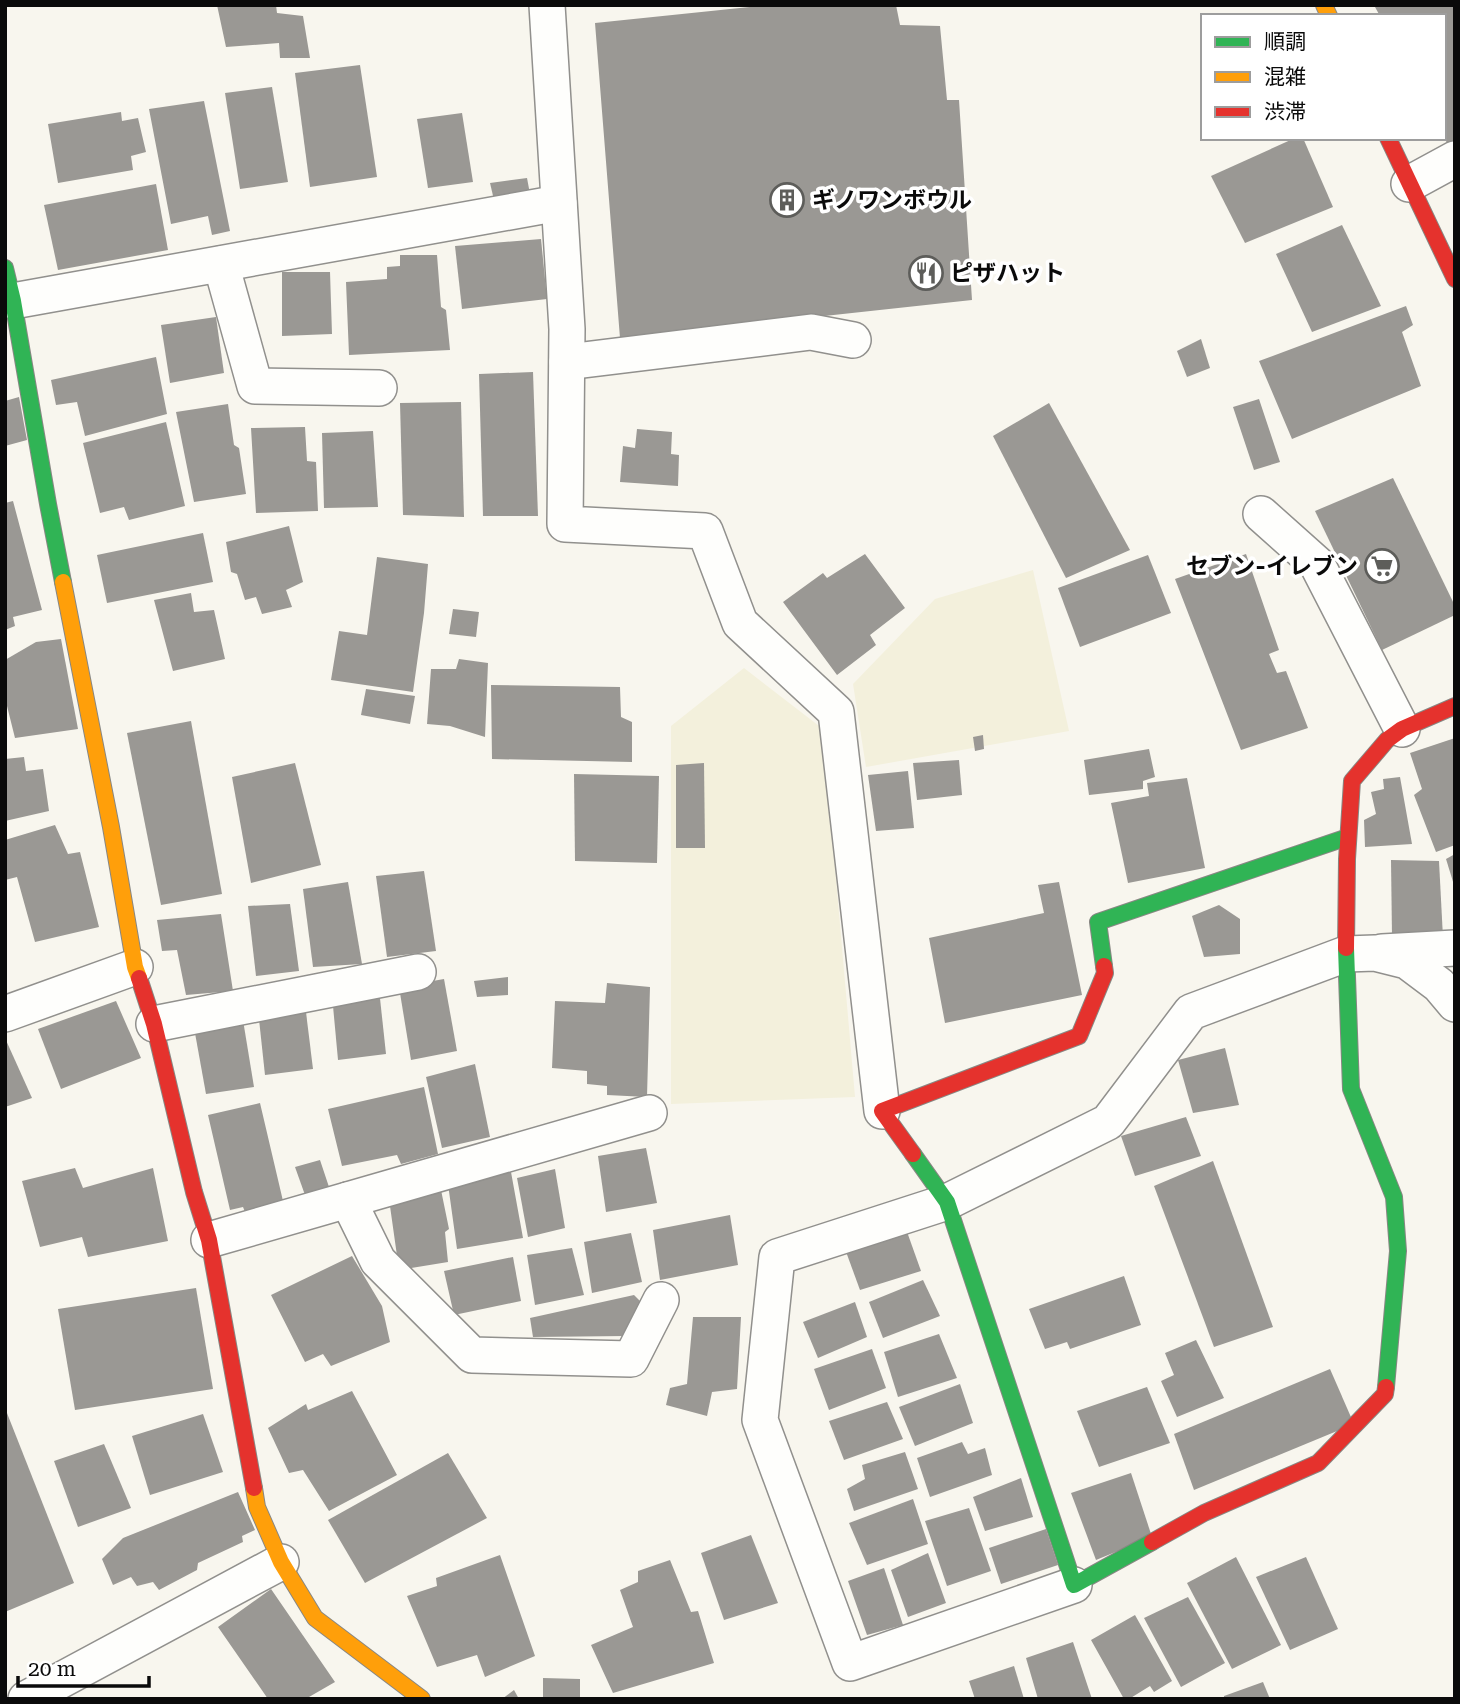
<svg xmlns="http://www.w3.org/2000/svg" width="1460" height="1704" font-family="'Roboto Serif','Noto Sans JP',serif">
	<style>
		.farmland { fill: #f3f0dc }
		.building { fill: #9a9894 }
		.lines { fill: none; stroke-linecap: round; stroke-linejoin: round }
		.street-casing { stroke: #91908d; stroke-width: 38 }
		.fast-casing { stroke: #888783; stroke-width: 18 }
		.slow-casing { stroke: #888783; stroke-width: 18 }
		.jam-casing { stroke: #888783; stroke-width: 18 }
		.street { stroke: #fefefc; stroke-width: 35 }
		.fast { stroke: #30b455; stroke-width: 16 }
		.slow { stroke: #ff9f0a; stroke-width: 16 }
		.jam { stroke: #e5322d; stroke-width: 16 }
		.labels { text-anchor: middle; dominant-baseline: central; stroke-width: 7; stroke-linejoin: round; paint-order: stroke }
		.poi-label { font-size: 23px; font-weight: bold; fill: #0a0a0a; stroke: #fff; text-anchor: start }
	</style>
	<rect width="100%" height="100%" fill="#f8f6ee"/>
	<g class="farmland">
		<polygon points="1033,570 1069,731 866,767 853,684 935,599"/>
		<polygon points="744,668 823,729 855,1097 671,1104 671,726"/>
	</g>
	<g class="building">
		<polygon points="217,5 276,5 277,13 303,16 310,58 280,58 279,43 226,47"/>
		<polygon points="769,5 896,5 900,25 940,26 947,100 959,100 972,300 620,338 595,23"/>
		<polygon points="1378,5 1455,5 1455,145 1449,147 1444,137 1444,16 1380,16 1375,7"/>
		<polygon points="360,65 377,177 310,187 295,73"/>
		<polygon points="272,87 288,182 240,189 225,93"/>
		<polygon points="204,101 230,231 212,235 208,216 171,224 149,109"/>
		<polygon points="121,112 122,121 138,118 146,152 131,156 133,170 58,183 48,124"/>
		<polygon points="462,113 473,182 428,188 417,119"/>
		<polygon points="1295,138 1303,138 1333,207 1245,243 1211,176"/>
		<polygon points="527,178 530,194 494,200 490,183"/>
		<polygon points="156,184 168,250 58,270 44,205"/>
		<polygon points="1342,225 1381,306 1312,332 1276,254"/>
		<polygon points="541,239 547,299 462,309 455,246"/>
		<polygon points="400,255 437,255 441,307 446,310 450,350 349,355 346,282 387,279 387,267 400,266"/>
		<polygon points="282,272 330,272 332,334 282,336"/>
		<polygon points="1406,306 1413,325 1402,332 1421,386 1292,439 1259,361"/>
		<polygon points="216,317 224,373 170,383 161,325"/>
		<polygon points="1201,339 1210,368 1187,377 1177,351"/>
		<polygon points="156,357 167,414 85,436 77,402 56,405 51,380"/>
		<polygon points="533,372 538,516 483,516 479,374"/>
		<polygon points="19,397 27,440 5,446 5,401"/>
		<polygon points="1259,399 1280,462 1254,470 1233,407"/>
		<polygon points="461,402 464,517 403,515 400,403"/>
		<polygon points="1049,403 1130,550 1066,578 993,436"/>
		<polygon points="228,404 234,445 239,448 246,494 194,502 176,412"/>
		<polygon points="166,422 185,506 129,520 124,507 100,513 83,443"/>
		<polygon points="305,427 307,461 316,462 318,511 256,513 251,428"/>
		<polygon points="637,429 672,432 671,454 679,455 678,486 620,482 623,446 635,448"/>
		<polygon points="373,431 378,507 324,508 322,433"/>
		<polygon points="1393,478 1455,606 1455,615 1382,650 1315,511"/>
		<polygon points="13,501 42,610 13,617 15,626 5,630 5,503"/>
		<polygon points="289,526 303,582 286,590 292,607 262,614 256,597 245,600 237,574 231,572 226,542"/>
		<polygon points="203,533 213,582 107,603 97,555"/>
		<polygon points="865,554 905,608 870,635 876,645 837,675 783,602 823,573 827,578"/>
		<polygon points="1246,554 1279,650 1269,654 1277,673 1286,671 1308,728 1241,750 1175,579"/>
		<polygon points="1148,555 1171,613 1080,647 1058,588"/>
		<polygon points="377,557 428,564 424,613 413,692 331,680 339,631 367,635"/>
		<polygon points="191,593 194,612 214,610 225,659 173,671 154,600"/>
		<polygon points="453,609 479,612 476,637 449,634"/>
		<polygon points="61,639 78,729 15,738 5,698 5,660 36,642"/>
		<polygon points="459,659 488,663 485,737 450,726 427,724 431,669 456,669"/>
		<polygon points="491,685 620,687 621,717 632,722 632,762 492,759"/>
		<polygon points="366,689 415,696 410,724 361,715"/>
		<polygon points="191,721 222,894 161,905 127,733"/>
		<polygon points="983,735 984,749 975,751 973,737"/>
		<polygon points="1455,738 1455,845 1436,852 1414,795 1422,789 1410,753"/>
		<polygon points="1149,749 1155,777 1143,781 1143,789 1089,795 1084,760"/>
		<polygon points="24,757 26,771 43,769 49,811 5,821 5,759"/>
		<polygon points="959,760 962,795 917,800 913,763"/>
		<polygon points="295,763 321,865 251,883 232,777"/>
		<polygon points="704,763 705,848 676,848 676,765"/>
		<polygon points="908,771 914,828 876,831 868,775"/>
		<polygon points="574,774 659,776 657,863 575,861"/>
		<polygon points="1400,777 1412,844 1365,847 1364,820 1376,814 1371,792 1384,789 1383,779"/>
		<polygon points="1187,778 1205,868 1128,883 1111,803 1149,796 1147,783"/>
		<polygon points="55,825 68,854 80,852 99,927 35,942 17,877 5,880 5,840"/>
		<polygon points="1455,854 1455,884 1454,885 1446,859"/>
		<polygon points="1391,860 1439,861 1443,938 1392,937"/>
		<polygon points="424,871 436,951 387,957 376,876"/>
		<polygon points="348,882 362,964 313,967 303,889"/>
		<polygon points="1059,882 1082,995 945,1023 929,938 1044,913 1038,885"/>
		<polygon points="290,904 299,971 256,976 248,906"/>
		<polygon points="1219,905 1240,919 1240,954 1204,957 1192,916"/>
		<polygon points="221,914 233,991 186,995 177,950 162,951 157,920"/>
		<polygon points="508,977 508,995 477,997 474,981"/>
		<polygon points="444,979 457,1051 411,1060 399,987"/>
		<polygon points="607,983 650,987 647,1097 607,1095 607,1086 587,1084 587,1071 552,1068 555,1001 605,1003"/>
		<polygon points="379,989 386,1054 338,1060 332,995"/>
		<polygon points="116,1001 141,1058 61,1089 38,1029"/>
		<polygon points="305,1004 313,1069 265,1075 258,1010"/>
		<polygon points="242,1014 254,1087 206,1094 193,1022"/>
		<polygon points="5,1038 32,1098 5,1107"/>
		<polygon points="1225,1048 1239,1105 1193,1113 1178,1060"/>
		<polygon points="475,1064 490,1137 442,1148 426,1077"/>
		<polygon points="424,1087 438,1154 401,1164 397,1155 342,1166 328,1109"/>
		<polygon points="260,1103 283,1201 245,1212 243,1207 230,1210 208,1115"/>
		<polygon points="1186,1117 1201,1156 1135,1176 1121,1136"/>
		<polygon points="646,1148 657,1203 606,1212 598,1156"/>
		<polygon points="320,1160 329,1187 305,1195 295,1167"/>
		<polygon points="1213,1161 1273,1327 1214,1347 1154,1186"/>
		<polygon points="75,1168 83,1188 153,1168 168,1241 88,1257 82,1237 40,1247 22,1181"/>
		<polygon points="555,1169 565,1228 528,1237 517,1178"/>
		<polygon points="511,1172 523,1238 457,1249 447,1177 485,1177"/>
		<polygon points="441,1190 449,1229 445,1232 448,1262 399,1270 389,1199"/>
		<polygon points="730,1215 738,1265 660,1280 653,1230"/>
		<polygon points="906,1229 921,1271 860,1290 845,1249"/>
		<polygon points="631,1233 642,1282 592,1293 584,1242"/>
		<polygon points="572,1248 584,1295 535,1305 527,1255"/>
		<polygon points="352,1256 382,1306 390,1342 331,1366 323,1354 305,1362 271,1295"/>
		<polygon points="513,1257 521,1301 454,1315 444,1271"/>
		<polygon points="1124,1276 1141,1325 1070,1349 1067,1342 1045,1349 1029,1309"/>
		<polygon points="923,1280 940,1316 883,1338 869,1302"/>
		<polygon points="196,1288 213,1389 75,1410 58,1309"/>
		<polygon points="634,1295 643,1304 626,1336 533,1337 530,1318"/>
		<polygon points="855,1302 867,1337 818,1358 803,1322"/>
		<polygon points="693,1317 741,1317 737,1389 712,1392 707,1416 666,1405 670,1388 687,1384"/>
		<polygon points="939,1334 957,1378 898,1397 884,1352"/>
		<polygon points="1196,1340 1224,1398 1177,1417 1161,1381 1174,1375 1165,1353"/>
		<polygon points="872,1349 886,1388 829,1410 814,1369"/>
		<polygon points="1330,1369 1354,1424 1194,1490 1174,1434"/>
		<polygon points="960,1384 973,1423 915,1446 899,1407"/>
		<polygon points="1147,1387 1170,1443 1099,1467 1077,1411"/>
		<polygon points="352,1391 397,1475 329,1511 303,1470 289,1473 268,1428 306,1404 308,1410"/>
		<polygon points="887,1402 903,1439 844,1460 829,1421"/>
		<polygon points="5,1408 74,1583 5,1612"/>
		<polygon points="203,1414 223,1472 150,1495 132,1436"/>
		<polygon points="962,1442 968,1454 985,1448 992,1475 930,1497 917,1458"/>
		<polygon points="104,1444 131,1508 78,1527 54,1461"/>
		<polygon points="905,1452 918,1489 854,1511 847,1489 865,1479 862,1465"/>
		<polygon points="448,1453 487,1518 365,1583 328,1520"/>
		<polygon points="1131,1473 1152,1537 1096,1560 1071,1493"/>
		<polygon points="1021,1478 1033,1517 985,1531 973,1497"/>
		<polygon points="238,1492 255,1530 242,1536 243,1542 198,1563 197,1570 159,1590 153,1582 137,1586 131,1577 113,1585 102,1559 123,1538"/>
		<polygon points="913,1499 928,1544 867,1565 849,1523"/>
		<polygon points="969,1508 991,1571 947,1586 925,1521"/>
		<polygon points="1046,1529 1058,1565 1001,1584 989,1548"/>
		<polygon points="751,1535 778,1603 724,1620 701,1553"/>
		<polygon points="928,1553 946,1603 908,1617 891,1570"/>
		<polygon points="500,1555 535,1656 485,1677 477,1655 437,1667 407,1596 437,1586 436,1578"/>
		<polygon points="1236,1557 1281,1645 1232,1669 1187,1583"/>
		<polygon points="1306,1557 1338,1629 1290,1650 1256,1577"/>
		<polygon points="670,1560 691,1612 698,1611 714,1663 613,1693 591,1645 633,1627 620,1590 638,1582 638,1571"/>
		<polygon points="884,1568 903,1625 867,1635 848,1581"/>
		<polygon points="271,1589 335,1682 309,1697 310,1699 268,1699 218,1627"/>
		<polygon points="1188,1597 1225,1663 1181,1687 1144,1618"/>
		<polygon points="1135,1615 1172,1681 1154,1692 1150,1686 1129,1699 1124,1699 1091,1640"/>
		<polygon points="1073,1642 1092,1699 1038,1699 1026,1658"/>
		<polygon points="1014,1666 1024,1699 975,1699 969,1681"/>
		<polygon points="543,1678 580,1679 580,1699 543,1699"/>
		<polygon points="1263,1682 1270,1699 1224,1699 1224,1696"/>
		<polygon points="514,1690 519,1699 502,1699"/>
	</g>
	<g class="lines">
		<g class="street-casing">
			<g id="street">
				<polyline points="547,5 567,329 565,524 705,531 740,623 836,712 882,1111"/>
				<polyline points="1409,184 1455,159"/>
				<polyline points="221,264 255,386 379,388"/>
				<polyline points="13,301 559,203"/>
				<polyline points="567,362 811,332 853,340"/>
				<polyline points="1261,514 1317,564 1402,729"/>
				<polyline points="1382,952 1455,948"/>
				<polyline points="5,1014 135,967"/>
				<polyline points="154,1024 418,972"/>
				<polyline points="348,1200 378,1261 472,1355 631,1359 661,1300"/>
				<polyline points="209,1240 649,1113"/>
				<polyline points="1074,1585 850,1663 760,1420 777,1257 947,1202 1108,1122 1191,1012 1346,954 1375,953 1407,961 1439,985 1455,1004"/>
				<polyline points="26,1699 281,1562"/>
			</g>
		</g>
		<g class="fast-casing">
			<g id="fast">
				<polyline points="5,268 13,301 48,504 63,582"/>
				<polyline points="1346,948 1351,1089 1394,1197 1398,1251 1386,1387"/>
				<polyline points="1104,966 1098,922 1348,837"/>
				<polyline points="913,1154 947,1202 1074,1585 1152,1542"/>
			</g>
		</g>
		<g class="slow-casing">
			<g id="slow">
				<polyline points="1324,5 1329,16"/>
				<polyline points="63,582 111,827 135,967 139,978"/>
				<polyline points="254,1488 257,1507 281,1562 315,1618 422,1699"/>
			</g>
		</g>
		<g class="jam-casing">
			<g id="jam">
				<polyline points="1388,138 1455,279"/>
				<polyline points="1346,948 1347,859 1352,781 1387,740 1402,729 1455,706"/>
				<polyline points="139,978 154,1024 194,1192 209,1240 254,1488"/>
				<polyline points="913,1154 882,1111 1079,1036 1105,973 1104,966"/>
				<polyline points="1152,1542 1204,1513 1318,1463 1385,1394 1386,1387"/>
			</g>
		</g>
		<use href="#street" class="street"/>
		<use href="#fast" class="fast"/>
		<use href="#slow" class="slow"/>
		<use href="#jam" class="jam"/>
	</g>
	<defs>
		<g id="building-ring" transform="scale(1.75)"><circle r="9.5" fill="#fff" stroke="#5d5d5a" stroke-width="1.5"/><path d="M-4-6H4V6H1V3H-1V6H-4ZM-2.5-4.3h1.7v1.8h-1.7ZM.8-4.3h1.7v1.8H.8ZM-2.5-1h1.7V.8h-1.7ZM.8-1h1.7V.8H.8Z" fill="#5d5d5a"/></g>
		<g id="restaurant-ring" transform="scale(1.75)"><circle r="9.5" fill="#fff" stroke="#5d5d5a" stroke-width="1.5"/><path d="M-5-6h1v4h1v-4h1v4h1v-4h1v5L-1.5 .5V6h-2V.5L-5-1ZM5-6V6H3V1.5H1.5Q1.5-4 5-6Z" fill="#5d5d5a"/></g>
		<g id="supermarket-ring" transform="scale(1.75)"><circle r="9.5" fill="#fff" stroke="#5d5d5a" stroke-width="1.5"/><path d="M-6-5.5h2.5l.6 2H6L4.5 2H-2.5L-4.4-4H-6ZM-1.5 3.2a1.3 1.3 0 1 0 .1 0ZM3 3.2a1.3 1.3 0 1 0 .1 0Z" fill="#5d5d5a"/></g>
	</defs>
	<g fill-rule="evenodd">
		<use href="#building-ring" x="787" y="200"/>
		<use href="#restaurant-ring" x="926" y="273"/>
		<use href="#supermarket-ring" x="1382" y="566"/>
	</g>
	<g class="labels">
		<g class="poi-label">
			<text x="812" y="200">ギノワンボウル</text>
			<text x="950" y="273">ピザハット</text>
			<text x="1358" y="566" text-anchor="end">セブン-イレブン</text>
		</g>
	</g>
	<rect width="1460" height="1704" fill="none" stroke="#0a0a0a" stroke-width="14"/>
	<rect x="1201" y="14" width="245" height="126" fill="#ffffff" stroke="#9d9d9d" stroke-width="2"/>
	<rect x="1215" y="37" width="35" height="10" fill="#30b455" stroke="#9d9d9d" stroke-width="2"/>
	<text x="1264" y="49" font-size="21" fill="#0a0a0a">順調</text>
	<rect x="1215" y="72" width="35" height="10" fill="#ff9f0a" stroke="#9d9d9d" stroke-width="2"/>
	<text x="1264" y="84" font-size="21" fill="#0a0a0a">混雑</text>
	<rect x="1215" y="107" width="35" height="10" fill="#e5322d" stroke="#9d9d9d" stroke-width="2"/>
	<text x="1264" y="119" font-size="21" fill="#0a0a0a">渋滞</text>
	<path d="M18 1676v10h131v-10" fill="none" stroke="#0a0a0a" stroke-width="3.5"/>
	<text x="28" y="1676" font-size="21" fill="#0a0a0a" stroke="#ffffff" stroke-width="5" paint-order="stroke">20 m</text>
</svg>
